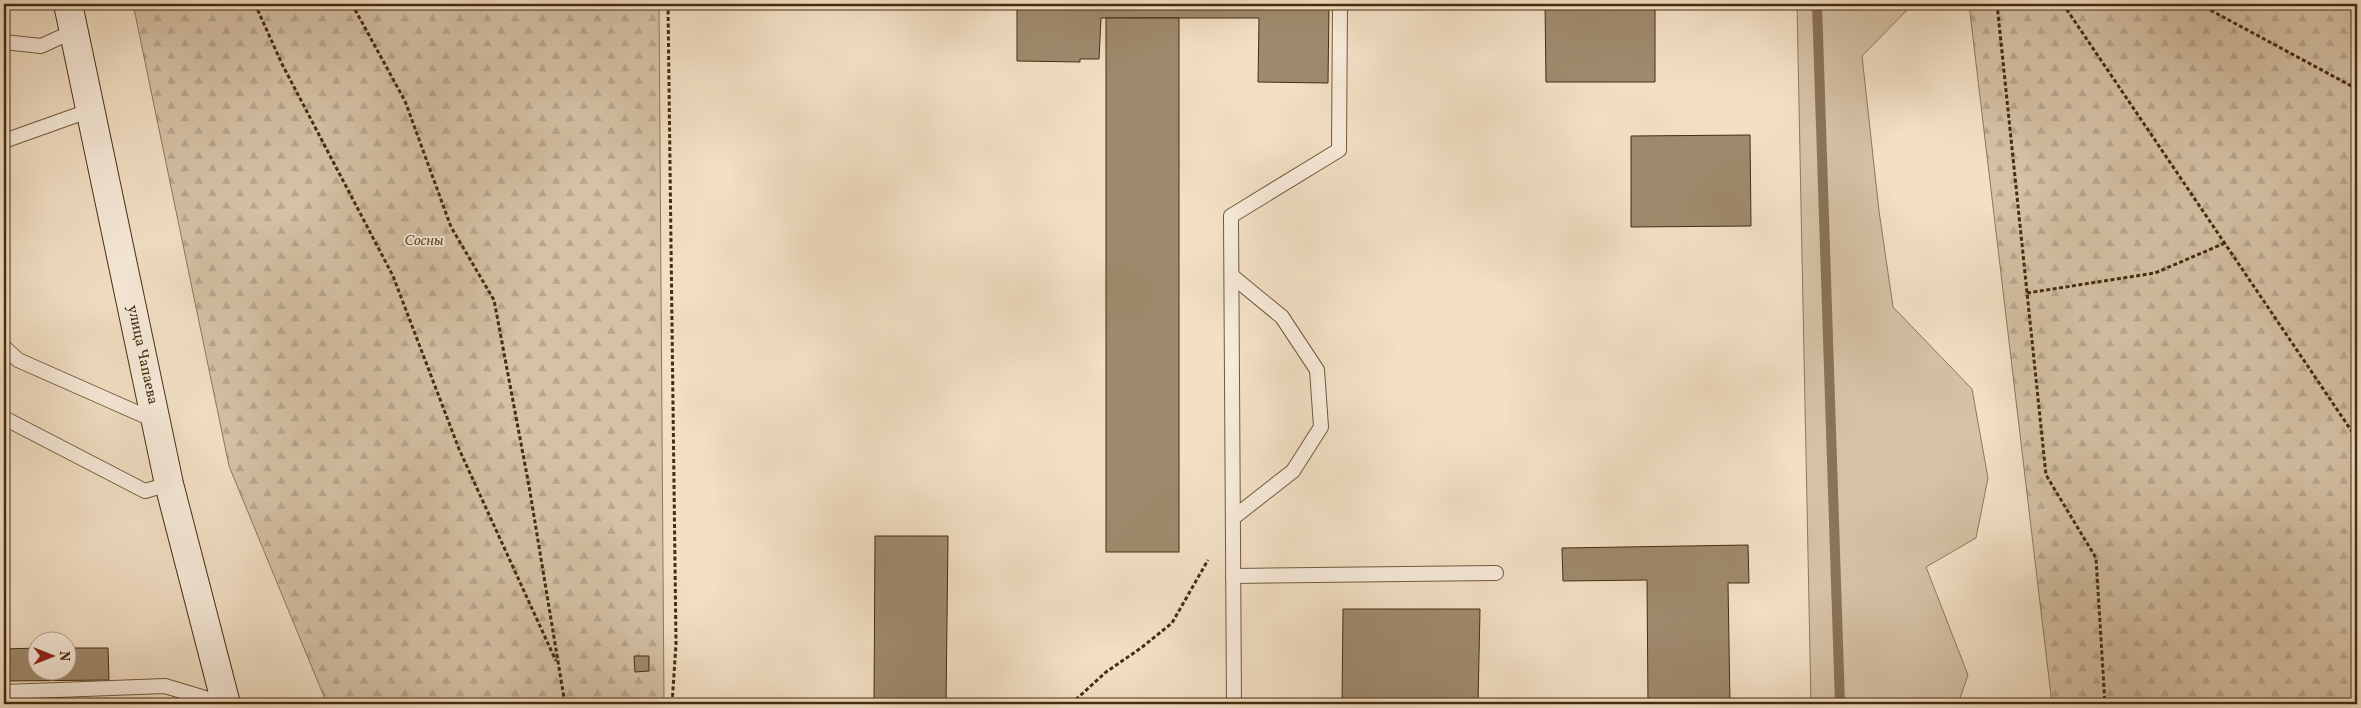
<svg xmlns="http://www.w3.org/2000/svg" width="2361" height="708" font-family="Vollkorn,serif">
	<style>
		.grass { fill: #d5c1a5; stroke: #8e775a }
		.forest { fill: url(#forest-firs); stroke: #8e775a }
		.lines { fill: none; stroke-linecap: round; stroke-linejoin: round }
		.stream { stroke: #8a7356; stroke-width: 10 }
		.building { fill: #9f8a6d; stroke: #462d0e }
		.lane-casing { stroke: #715a3c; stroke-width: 16 }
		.secondary-casing { stroke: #462d0e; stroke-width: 30 }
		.path { stroke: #462d0e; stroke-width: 3; stroke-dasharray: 4 2.5; stroke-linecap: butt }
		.lane { stroke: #f7ead9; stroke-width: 14 }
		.secondary { stroke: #f7ead9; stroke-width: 28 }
		.labels { text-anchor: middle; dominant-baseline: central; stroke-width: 4; stroke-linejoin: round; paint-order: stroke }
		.park-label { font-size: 15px; font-style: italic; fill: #634b2c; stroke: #f7ead9 }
		.street-label { font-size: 15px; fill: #462d0e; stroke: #f7ead9 }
	</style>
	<defs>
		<pattern id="forest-firs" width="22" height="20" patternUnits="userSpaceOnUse" patternTransform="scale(1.25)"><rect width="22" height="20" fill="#d5c1a5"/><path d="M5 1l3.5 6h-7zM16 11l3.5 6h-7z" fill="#b8a68d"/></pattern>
	</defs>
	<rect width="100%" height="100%" fill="#f2dfc4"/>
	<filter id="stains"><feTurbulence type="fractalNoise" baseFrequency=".004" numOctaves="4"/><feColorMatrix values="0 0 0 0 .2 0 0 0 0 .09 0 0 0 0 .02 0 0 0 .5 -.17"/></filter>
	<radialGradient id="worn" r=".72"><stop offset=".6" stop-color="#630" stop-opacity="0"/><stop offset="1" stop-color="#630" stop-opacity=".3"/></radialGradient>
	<polygon class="grass" points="1797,4 1913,4 1862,56 1879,211 1893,307 1972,389 1988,478 1976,538 1926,567 1968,675 1958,704 1811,704"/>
	<g class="forest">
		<polygon points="133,4 659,4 664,704 327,704 229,466"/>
		<polygon points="1969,4 2357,4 2357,704 2052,704"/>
	</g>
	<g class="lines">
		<polyline class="stream" points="1817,4 1840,704"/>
	</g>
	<g class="building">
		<polygon points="1017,4 1329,4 1328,83 1258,82 1259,18 1101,18 1099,59 1080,59 1080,62 1017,61"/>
		<polygon points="1545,4 1655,4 1655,82 1546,82"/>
		<rect x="1106" y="18" width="73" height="534"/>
		<polygon points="1750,135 1751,226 1631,227 1631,136"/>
		<polygon points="875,536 948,536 946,704 874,704"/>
		<polygon points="1748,545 1749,583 1728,583 1730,704 1648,704 1647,580 1563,581 1562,548"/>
		<polygon points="1343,609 1480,609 1478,704 1342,704"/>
		<polygon points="38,648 38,670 68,670 68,648 108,648 109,680 4,681 4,649"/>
		<polygon points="634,656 649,656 649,671 635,672"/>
	</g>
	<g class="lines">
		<g class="lane-casing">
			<g id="lane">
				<polyline points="4,42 41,46 74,31"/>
				<polyline points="4,141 91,110"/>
				<polyline points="1232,276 1282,317 1317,370 1321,427 1293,471 1233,518"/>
				<polyline points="4,347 18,360 156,421"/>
				<polyline points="4,418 145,491 169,484"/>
				<polyline points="1233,576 1496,573"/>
				<polyline points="4,692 165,686 225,704"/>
				<polyline points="1234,704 1231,216 1339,150 1340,4"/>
			</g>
		</g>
		<g class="secondary-casing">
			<polyline id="secondary" points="68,4 169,484 226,704"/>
		</g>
		<g class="path">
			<polyline points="255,4 282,64 393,276 459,449 556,661"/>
			<polyline points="352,4 405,101 451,227 494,300 529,486 565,704"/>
			<polyline points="668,4 676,644 672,704"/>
			<polyline points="1997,4 2046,475 2096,558 2105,704"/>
			<polyline points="2063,4 2357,439"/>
			<polyline points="2199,4 2357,89"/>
			<polyline points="2027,293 2155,273 2225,243"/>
			<polyline points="1071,704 1106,672 1141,648 1172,623 1208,560"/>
		</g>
		<use href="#lane" class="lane"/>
		<use href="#secondary" class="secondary"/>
	</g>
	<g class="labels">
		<g class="park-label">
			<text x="424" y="241">Сосны</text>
		</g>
		<g class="street-label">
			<text transform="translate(142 355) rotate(78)">улица Чапаева</text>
		</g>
	</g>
	<rect width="2361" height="708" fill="none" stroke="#f2dfc4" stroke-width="20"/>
	<rect x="5" y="5" width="2351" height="698" fill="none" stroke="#462d0e" stroke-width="2.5"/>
	<rect x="10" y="10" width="2341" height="688" fill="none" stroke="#462d0e"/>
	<g transform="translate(52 656) rotate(90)"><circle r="24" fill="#f7ead9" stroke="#b09e88"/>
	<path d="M0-4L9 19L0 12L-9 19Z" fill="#8f2418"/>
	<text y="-8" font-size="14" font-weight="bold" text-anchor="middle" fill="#462d0e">N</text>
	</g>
	<rect width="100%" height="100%" filter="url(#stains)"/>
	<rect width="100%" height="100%" fill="url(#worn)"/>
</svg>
